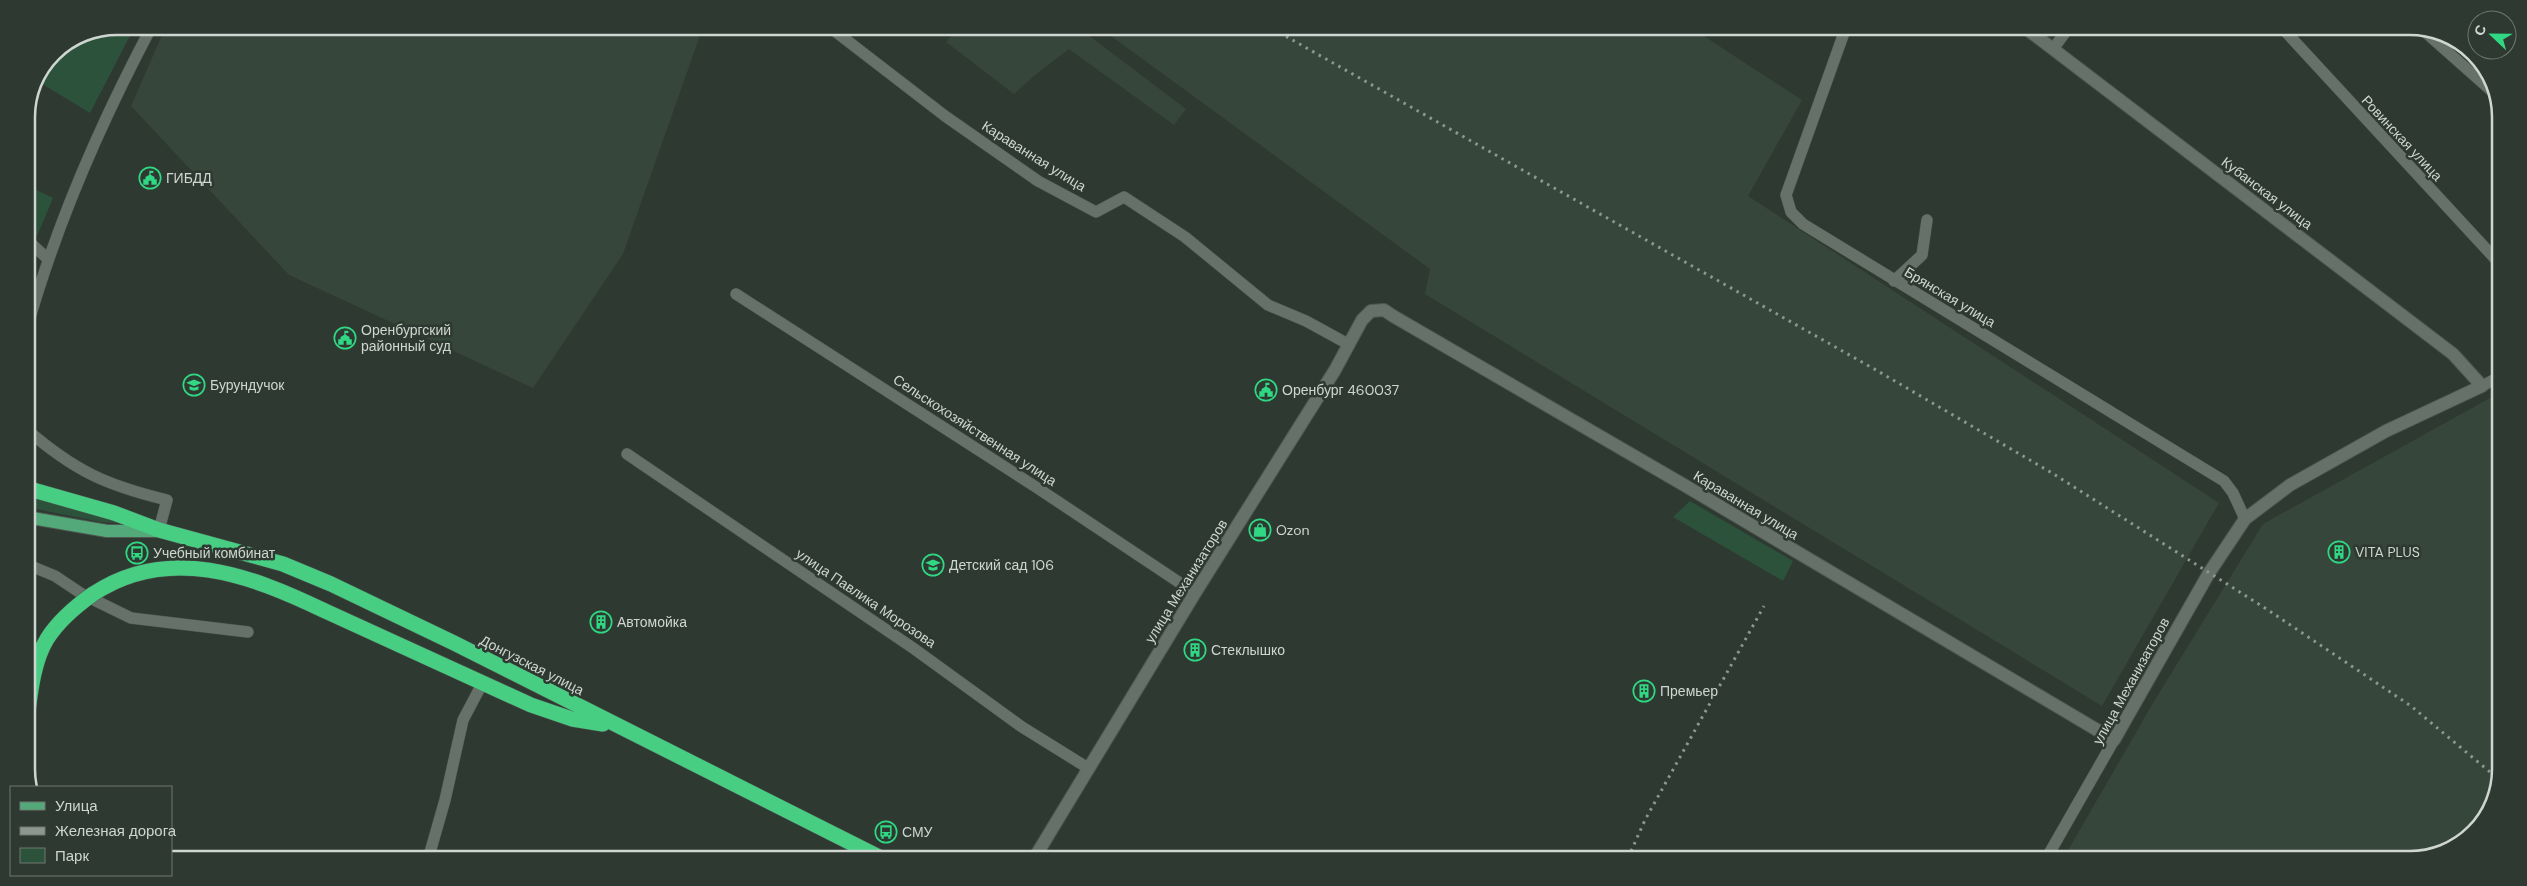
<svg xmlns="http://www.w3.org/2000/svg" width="2527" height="886" font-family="'DM Sans',sans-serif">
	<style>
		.built { fill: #36463b }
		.green { fill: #2d523b }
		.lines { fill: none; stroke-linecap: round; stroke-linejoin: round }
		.street-casing { stroke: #4e5750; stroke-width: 12 }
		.secondary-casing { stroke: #4e5750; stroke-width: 14 }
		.primary-casing { stroke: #4e5750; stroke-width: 14 }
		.highway-casing { stroke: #4e5750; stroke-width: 16 }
		.street { stroke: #667269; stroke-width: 11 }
		.secondary { stroke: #667269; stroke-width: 12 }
		.primary { stroke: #53a979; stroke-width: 12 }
		.highway { stroke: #47ce83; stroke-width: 15 }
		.rail { stroke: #8e9690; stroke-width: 3; stroke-dasharray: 2.5 5; stroke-linecap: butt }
		.highway-bridge-casing { stroke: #4e5750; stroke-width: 16; stroke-linecap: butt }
		.highway-bridge { stroke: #47ce83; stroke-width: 15 }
		.labels { text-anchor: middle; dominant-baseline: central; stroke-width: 5; stroke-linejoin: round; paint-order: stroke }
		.street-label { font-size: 14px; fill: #cfd6d1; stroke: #2e3931 }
		.poi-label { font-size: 14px; fill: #cfd6d1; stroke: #2e3931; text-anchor: start }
		.rim { fill: none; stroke: #cfd6d1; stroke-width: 2.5 }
	</style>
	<rect width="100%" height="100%" fill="#2e3931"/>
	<g class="built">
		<polygon points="166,26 703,27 623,254 533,388 289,275 131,106"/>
		<polygon points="957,28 1079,28 1186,109 1174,125 1069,49 1035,75 1014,94 946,42"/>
		<polygon points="1100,28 1693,29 1802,100 1748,196 2219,503 2102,706 1425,294 1430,269"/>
		<polygon points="2499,393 2496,798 2465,841 2411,860 2063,859 2153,703 2263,524"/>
	</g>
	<g class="green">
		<polygon points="117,26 135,26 90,113 39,82 53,53 82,33"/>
		<polygon points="26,185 53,198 37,236 26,227"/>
		<polygon points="26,496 133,524 101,522 26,507"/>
		<polygon points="1690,501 1793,561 1783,581 1673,517"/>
	</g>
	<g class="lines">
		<g class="street-casing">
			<g id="street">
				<polyline points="838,28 836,32 945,116 1038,181 1096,212 1124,197 1185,237 1268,305 1306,321 1348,344"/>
				<polyline points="1845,30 1786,195 1791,212 1803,224 2224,481 2233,493 2245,519"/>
				<polyline points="2285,31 2500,264"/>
				<polyline points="2424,31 2494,93"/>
				<polyline points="2053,49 2067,30"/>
				<polyline points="26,239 48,259"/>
				<polyline points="1894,281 1922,255 1927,220"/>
				<polyline points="736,294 1039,489 1195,593"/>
				<path d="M 26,332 C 55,227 101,122 152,26"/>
				<polyline points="2482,386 2499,377"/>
				<path d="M 26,429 C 75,471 105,485 167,500 L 159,530"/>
				<polyline points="627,454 913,648 1022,727 1088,768"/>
				<polyline points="26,564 55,576 82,594 131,618 248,632"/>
				<polyline points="429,856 445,800 463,720 482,684"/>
				<polyline points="2046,859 2114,740"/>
			</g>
		</g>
		<g class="secondary-casing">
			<polyline id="secondary" points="1035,857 1195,593 1335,370 1362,320 1371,311 1384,310 1393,316 1684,485 2114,740 2209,573 2245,519 2290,485 2386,431 2482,386 2453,354 2028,30"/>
		</g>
		<g class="primary-casing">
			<polyline id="primary" points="26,517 107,531 158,531"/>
		</g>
		<g class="highway-casing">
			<g id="highway">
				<polyline points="26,488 114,513 159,530 283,564 331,584 454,643 879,857"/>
				<polyline points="323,610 531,705 572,719 603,724"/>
			</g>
		</g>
		<use href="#street" class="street"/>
		<use href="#secondary" class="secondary"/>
		<use href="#primary" class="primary"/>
		<use href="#highway" class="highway"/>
		<g class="rail">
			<polyline points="1273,29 1876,370 2052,473 2268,610 2411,706 2496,777"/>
			<polyline points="1628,858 1645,820 1764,606"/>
		</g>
		<g class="highway-bridge-casing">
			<path id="highway-bridge" d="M 26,727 C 30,698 32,664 47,639 C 59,620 76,606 93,594 C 168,544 250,575 323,610"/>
		</g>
		<use href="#highway-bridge" class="highway-bridge"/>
	</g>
	<defs>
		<g id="civic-ring" transform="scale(1.125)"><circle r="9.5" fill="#2e3931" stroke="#30d883" stroke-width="1.5"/><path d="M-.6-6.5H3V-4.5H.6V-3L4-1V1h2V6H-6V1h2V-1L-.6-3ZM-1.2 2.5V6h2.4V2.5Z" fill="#30d883"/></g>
		<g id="school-ring" transform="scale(1.125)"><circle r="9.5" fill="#2e3931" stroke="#30d883" stroke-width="1.5"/><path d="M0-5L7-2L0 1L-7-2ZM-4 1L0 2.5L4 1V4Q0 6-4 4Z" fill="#30d883"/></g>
		<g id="shop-ring" transform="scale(1.125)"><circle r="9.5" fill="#2e3931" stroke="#30d883" stroke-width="1.5"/><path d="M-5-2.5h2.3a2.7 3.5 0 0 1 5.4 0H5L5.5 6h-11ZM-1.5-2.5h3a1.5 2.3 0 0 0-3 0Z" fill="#30d883"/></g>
		<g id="building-ring" transform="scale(1.125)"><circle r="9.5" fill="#2e3931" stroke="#30d883" stroke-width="1.5"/><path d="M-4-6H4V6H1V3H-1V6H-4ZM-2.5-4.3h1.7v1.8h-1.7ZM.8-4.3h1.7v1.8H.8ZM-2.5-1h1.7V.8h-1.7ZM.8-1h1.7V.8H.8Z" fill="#30d883"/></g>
		<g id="bus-ring" transform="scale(1.125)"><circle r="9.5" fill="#2e3931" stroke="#30d883" stroke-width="1.5"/><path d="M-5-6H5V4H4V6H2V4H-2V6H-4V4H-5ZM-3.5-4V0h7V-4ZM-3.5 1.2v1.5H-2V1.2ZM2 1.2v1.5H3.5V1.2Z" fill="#30d883"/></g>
	</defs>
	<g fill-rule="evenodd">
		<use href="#civic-ring" x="150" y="178"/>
		<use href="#civic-ring" x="345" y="338"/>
		<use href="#school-ring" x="194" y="385"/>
		<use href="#civic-ring" x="1266" y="390"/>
		<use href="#shop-ring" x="1260" y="530"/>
		<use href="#building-ring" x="2339" y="552"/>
		<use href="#bus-ring" x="137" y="553"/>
		<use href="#school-ring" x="933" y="565"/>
		<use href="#building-ring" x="601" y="622"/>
		<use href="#building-ring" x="1195" y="650"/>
		<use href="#building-ring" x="1644" y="691"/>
		<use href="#bus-ring" x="886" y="832"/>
	</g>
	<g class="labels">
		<g class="street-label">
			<text transform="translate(2402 138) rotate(47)">Ровинская улица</text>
			<text transform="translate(1034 156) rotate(32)">Караванная улица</text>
			<text transform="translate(2267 193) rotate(37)">Кубанская улица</text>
			<text transform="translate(1950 297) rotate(31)">Брянская улица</text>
			<text transform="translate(975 430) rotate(33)">Сельскохозяйственная улица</text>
			<text transform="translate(1746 505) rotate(31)">Караванная улица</text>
			<text transform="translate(1186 581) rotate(-58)">улица Механизаторов</text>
			<text transform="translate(866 598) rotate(34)">улица Павлика Морозова</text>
			<text transform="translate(532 665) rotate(27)">Донгузская улица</text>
			<text transform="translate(2131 681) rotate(-61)">улица Механизаторов</text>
		</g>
		<g class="poi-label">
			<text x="166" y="178">ГИБДД</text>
			<text x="361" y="330">Оренбургский<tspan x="361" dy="16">районный суд</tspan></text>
			<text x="210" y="385">Бурундучок</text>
			<text x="1282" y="390">Оренбург 460037</text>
			<text x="1276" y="530">Ozon</text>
			<text x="2355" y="552">VITA PLUS</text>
			<text x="153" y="553">Учебный комбинат</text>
			<text x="949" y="565">Детский сад 106</text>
			<text x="617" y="622">Автомойка</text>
			<text x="1211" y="650">Стеклышко</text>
			<text x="1660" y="691">Премьер</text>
			<text x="902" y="832">СМУ</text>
		</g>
	</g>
	<path d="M0 0H2527V886H0ZM117 35H2410A82 82 0 0 1 2492 117V769A82 82 0 0 1 2410 851H117A82 82 0 0 1 35 769V117A82 82 0 0 1 117 35Z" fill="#2e3931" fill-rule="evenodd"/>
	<path class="rim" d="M117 35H2410A82 82 0 0 1 2492 117V769A82 82 0 0 1 2410 851H117A82 82 0 0 1 35 769V117A82 82 0 0 1 117 35Z"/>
	<rect x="10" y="786" width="162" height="90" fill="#2e3931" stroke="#6e7871"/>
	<rect x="20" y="802" width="25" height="8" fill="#53a979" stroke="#6e7871"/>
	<text x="55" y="811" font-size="15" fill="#cfd6d1">Улица</text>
	<rect x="20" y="827" width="25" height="8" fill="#8e9690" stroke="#6e7871"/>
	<text x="55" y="836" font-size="15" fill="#cfd6d1">Железная дорога</text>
	<rect x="20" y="848" width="25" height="15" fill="#2d523b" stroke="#6e7871"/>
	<text x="55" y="861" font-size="15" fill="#cfd6d1">Парк</text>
	<g transform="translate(2492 35) rotate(292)"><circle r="24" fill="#2e3931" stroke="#6e7871"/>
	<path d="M0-4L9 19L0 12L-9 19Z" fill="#30d883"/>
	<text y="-8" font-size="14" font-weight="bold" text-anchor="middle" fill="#cfd6d1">С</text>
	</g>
</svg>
